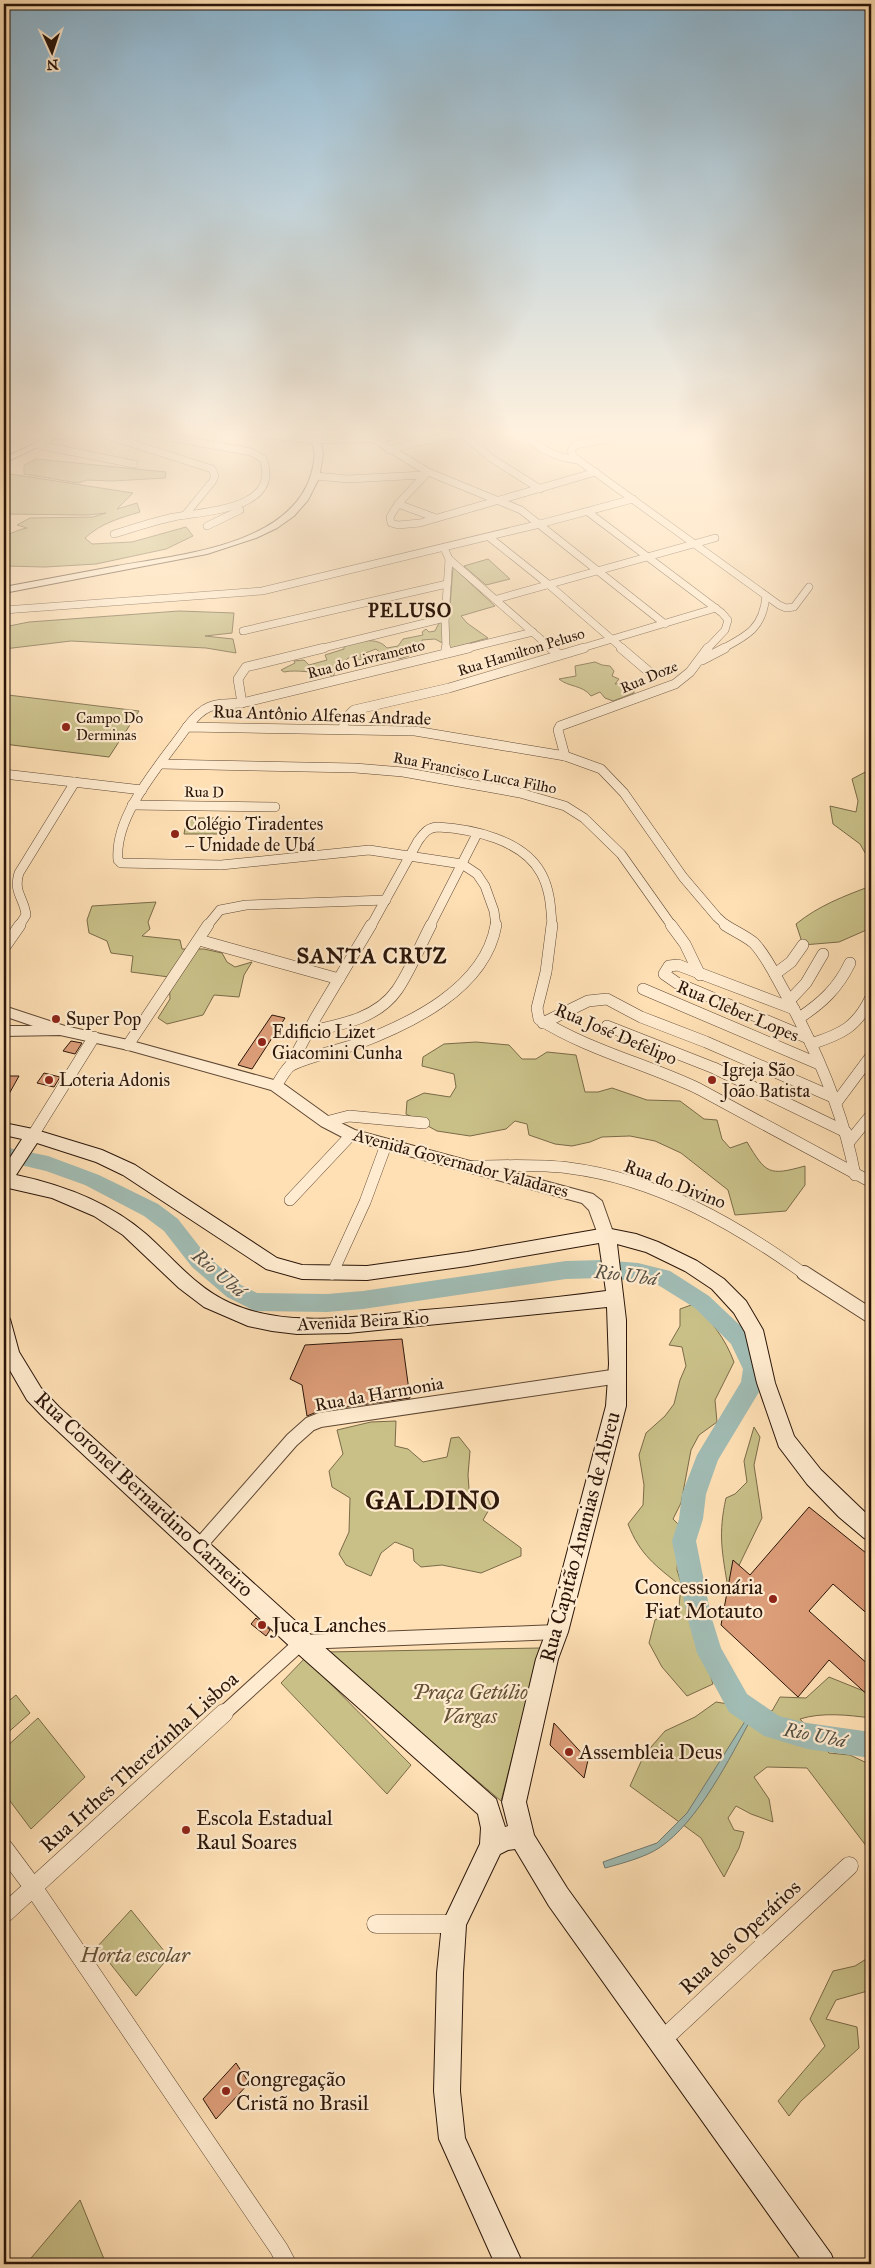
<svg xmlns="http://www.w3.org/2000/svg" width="875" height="2268" font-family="'IM FELL Great Primer',serif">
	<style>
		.green { fill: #c9c088; stroke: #7a6a48 }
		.water { fill: #a1bcb4; stroke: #717970 }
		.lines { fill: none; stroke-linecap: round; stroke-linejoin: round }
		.river { fill: #a1bcb4; fill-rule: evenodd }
		.building { fill: #dc9d79; stroke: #2a1509 }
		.minor-far4-casing { stroke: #5f4834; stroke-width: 8 }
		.minor-far3-casing { stroke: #5f4834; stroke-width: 10 }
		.minor-far2-casing { stroke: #5f4834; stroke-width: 12 }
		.minor-far1-casing { stroke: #5f4834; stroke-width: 16 }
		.minor-casing { stroke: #5f4834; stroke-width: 19 }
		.tertiary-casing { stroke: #5f4834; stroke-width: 2 }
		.secondary-casing { stroke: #2a1509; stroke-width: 2 }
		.minor-far4 { stroke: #ffebcf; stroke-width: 7 }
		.minor-far3 { stroke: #ffebcf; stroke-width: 9 }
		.minor-far2 { stroke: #ffebcf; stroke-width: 11 }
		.minor-far1 { stroke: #ffebcf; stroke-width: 14 }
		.minor { stroke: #ffebcf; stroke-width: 18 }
		.tertiary { fill: #ffebcf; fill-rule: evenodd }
		.secondary { fill: #ffebcf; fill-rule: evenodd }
		.poi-dot { fill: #8f2418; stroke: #ffebcf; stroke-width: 2 }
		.labels { text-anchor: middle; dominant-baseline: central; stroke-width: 4.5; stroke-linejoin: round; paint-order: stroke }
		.far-street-label { font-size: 15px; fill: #2a1509; stroke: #ffebcf }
		.far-poi-label { font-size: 15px; fill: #2a1509; stroke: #ffebcf; text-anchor: start }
		.street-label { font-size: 18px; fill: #2a1509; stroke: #ffebcf }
		.poi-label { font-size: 18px; fill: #2a1509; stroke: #ffebcf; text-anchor: start }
		.far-district-label { font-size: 19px; font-weight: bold; letter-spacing: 1px; fill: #2a1509; stroke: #ffebcf }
		.water-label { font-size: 19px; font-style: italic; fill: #544f45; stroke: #ffebcf }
		.near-street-label { font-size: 21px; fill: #2a1509; stroke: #ffebcf }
		.near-poi-label { font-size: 21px; fill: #2a1509; stroke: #ffebcf; text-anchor: start }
		.near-park-label { font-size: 21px; font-style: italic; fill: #625135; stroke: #ffebcf }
		.district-label { font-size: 22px; font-weight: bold; letter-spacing: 1px; fill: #2a1509; stroke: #ffebcf }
		.near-district-label { font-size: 26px; font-weight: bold; letter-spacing: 1px; fill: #2a1509; stroke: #ffebcf }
	</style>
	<rect width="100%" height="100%" fill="#ffe0b5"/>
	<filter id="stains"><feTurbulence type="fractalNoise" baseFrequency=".004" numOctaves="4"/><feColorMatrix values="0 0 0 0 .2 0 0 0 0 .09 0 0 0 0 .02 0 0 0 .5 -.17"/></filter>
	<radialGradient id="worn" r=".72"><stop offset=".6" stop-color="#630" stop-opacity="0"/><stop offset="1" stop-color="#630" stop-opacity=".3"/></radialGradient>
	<g class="green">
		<polygon points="36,459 166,472 165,478 112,481 87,480 78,483 24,474 24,465"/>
		<path d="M 4,473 L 133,493 L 117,509 L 137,503 L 140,512 C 120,518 101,523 85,538 L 92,544 L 132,542 L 186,527 L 193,536 L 166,549 L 96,564 L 45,567 L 4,566 L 4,535 C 13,534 18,529 27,528 L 17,525 L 30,518 L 93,517 L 106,513 L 88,515 L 4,514 Z"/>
		<polygon points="488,559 510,579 486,585 464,566"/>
		<path d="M 453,567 L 495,606 L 461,616 L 467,623 L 488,638 L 452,648 L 435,639 L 422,640 L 422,646 L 408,650 L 409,656 L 399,659 L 392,655 L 385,657 L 376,649 L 360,655 L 362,659 L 358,660 L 357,658 L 350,657 L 336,667 L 333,678 L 328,672 C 313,674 299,669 284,672 L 281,670 L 295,663 L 294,661 L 304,660 L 309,665 L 327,660 L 325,655 L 344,649 L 344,644 C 358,642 377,636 387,648 L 398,646 L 403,639 L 423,635 L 422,632 L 426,629 L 429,632 L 435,631 L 439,623 L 449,619 Z"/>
		<polygon points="179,611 234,613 232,633 205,636 233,639 236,653 206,648 71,641 4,649 4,627 29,622"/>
		<path d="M 595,662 L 602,665 L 610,666 L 614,671 L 612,676 L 619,679 L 615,684 L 633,682 L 634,693 L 613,701 L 605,698 L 600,692 L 591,696 C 583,685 568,687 559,679 L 576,676 L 575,666 Z"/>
		<polygon points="8,695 139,711 109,757 4,744 4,700"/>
		<polygon points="871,769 871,863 860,844 833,824 830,806 856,812 858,801 852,779"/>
		<polygon points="187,818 221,818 218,834 184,834"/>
		<path d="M 871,886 L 871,928 L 839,942 L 803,945 L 796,924 C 818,906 844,896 871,886 Z"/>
		<polygon points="156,902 148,922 150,929 142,936 180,940 182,949 204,949 222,953 227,962 235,967 252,962 244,975 239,997 214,995 203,1015 167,1024 158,1018 170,999 169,977 131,972 133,956 111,953 107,941 89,933 87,920 92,906"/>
		<path d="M 476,1042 L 509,1045 L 522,1059 L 536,1059 L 547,1052 L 576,1055 L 585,1092 L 598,1092 L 612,1088 L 647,1100 L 680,1101 L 704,1119 L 717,1120 L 722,1139 L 730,1148 L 747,1142 C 766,1174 769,1176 805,1166 L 805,1185 L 786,1211 L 735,1215 L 728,1190 L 681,1153 L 655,1141 L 630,1136 L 602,1137 L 590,1142 L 572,1146 L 555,1144 L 529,1135 L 527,1124 L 515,1121 L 506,1129 L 470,1136 L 437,1131 L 406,1114 L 407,1101 L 424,1093 L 450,1097 L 456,1087 L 454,1074 L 422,1066 L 423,1057 L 444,1044 Z"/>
		<path d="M 694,1304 C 712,1322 725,1338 734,1362 L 715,1400 L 717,1422 L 699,1435 L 691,1450 L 681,1503 L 673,1519 L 680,1526 L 677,1570 L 713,1684 L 687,1696 L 662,1667 L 649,1643 L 655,1620 L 679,1606 L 681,1586 C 656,1566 640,1555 628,1524 L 643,1505 L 644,1485 L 639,1455 L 646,1433 L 665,1416 L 674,1404 L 680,1380 L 686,1366 L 682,1347 L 669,1345 L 680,1326 L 680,1309 Z"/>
		<polygon points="396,1421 395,1446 408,1449 423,1462 447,1457 451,1438 459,1437 470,1451 468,1475 470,1502 487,1496 491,1506 483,1520 521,1548 521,1556 481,1573 442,1565 421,1567 414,1561 413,1549 395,1542 381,1553 371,1576 346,1565 339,1554 349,1532 350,1498 332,1487 329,1471 343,1454 337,1430 371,1422"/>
		<path d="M 754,1427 L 760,1437 L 754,1465 L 762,1518 L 728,1588 C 722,1552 718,1534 726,1498 L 735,1494 L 747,1482 L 744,1461 Z"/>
		<polygon points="540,1648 501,1801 326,1652"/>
		<polygon points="305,1658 411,1765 387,1794 281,1683"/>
		<path d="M 829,1677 L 871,1694 L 871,1718 C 848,1715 822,1712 800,1719 L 829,1753 L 850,1755 L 871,1765 L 870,1851 L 807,1768 L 767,1767 L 754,1777 L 769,1799 L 773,1822 L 751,1814 L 736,1806 L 728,1818 L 734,1830 L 744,1832 L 739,1848 L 724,1877 L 701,1838 L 630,1786 L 644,1755 L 665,1731 L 695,1717 L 716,1702 L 772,1711 L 780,1697 L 806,1698 Z"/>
		<polygon points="16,1695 30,1713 4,1736 4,1705"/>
		<polygon points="38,1718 85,1777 31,1829 4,1793 4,1749"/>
		<polygon points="131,1910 169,1957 136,1996 97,1947"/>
		<polygon points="871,1956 871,1990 836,2000 826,2019 857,2027 859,2048 801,2101 789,2116 778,2101 825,2046 810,2019 833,1971 855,1966"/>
		<polygon points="80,2200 106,2264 26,2264"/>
	</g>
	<path class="water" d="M 749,1715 L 752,1717 C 730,1758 698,1822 659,1848 C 646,1857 620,1864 605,1868 L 603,1862 L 657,1843 L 687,1813 Z"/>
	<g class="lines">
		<polygon class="river" points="4,1147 48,1156 99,1175 158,1204 178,1219 206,1255 241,1285 257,1293 327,1294 363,1291 566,1261 602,1260 638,1263 670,1271 709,1296 745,1330 765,1369 759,1392 718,1460 706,1494 703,1519 696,1541 711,1616 721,1648 747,1694 779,1716 807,1723 871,1732 871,1758 807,1749 764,1736 729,1712 697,1653 687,1616 672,1541 679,1519 682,1494 697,1455 741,1382 743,1369 731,1344 695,1308 658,1285 638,1281 602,1278 566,1279 363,1309 327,1312 255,1311 227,1297 192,1267 164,1231 144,1216 85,1185 46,1171 4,1161"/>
	</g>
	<g class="building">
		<polygon points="272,1015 285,1018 252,1069 238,1065"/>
		<polygon points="71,1041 82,1043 75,1054 63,1051"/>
		<polygon points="44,1073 60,1077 54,1087 37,1083"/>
		<polygon points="4,1076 19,1076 4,1103"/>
		<polygon points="402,1339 410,1398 319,1411 307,1416 302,1385 290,1379 305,1345"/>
		<polygon points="809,1507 871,1557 871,1617 833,1584 809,1611 871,1667 871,1698 829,1660 798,1697 721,1625 733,1560 750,1575"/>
		<polygon points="256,1618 270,1630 266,1636 251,1624"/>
		<polygon points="554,1723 588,1760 584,1778 550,1745"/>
		<polygon points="236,2063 249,2083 216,2119 203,2099"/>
	</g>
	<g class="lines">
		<g class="minor-far4-casing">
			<g id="minor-far4">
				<polyline points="15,429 47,440"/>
				<polyline points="214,429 314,440 383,438 429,429"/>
				<polyline points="366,429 383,438"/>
				<path d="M 518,429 C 536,447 552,457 578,460"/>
				<polyline points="605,429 608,435 607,439 575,445 571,451 574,457 779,605 786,608 794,607 809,587"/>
				<polyline points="93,431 212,469 215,476 212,482 185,515"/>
				<polyline points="460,432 491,458 540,489"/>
				<polyline points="299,433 316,429"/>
				<polyline points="55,436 127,429"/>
				<polyline points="374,439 428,472 521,510 665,624"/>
				<polyline points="38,445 134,464"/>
				<polyline points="389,450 431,439 500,429"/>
				<polyline points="428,472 398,504 390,517 391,523 398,525 420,523 596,472"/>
				<polyline points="315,476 348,479 424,475"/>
				<polyline points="398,504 436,518"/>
				<polyline points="588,512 722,613 728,620 725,630 707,649"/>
				<polyline points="207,526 240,510"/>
				<path d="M 114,534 C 134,528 154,521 174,517 C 204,511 282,510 263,459 L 251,452 L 124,429"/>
				<polyline points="489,537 548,584 623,649"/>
				<polyline points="444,548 449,559 552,649"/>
				<polyline points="497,599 715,538"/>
				<polyline points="4,610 262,591 540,524 633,499"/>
				<polyline points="243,631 447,584"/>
				<polyline points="319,649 445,618"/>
				<polyline points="446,649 445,618 449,559"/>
				<polyline points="464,649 533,632"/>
				<polyline points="579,649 716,608"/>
				<path d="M 722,649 C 749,635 763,627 766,596"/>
			</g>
		</g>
		<g class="minor-far3-casing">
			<g id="minor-far3">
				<polyline points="446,648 446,653"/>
				<polyline points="551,648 559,655"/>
				<polyline points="621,648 648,671"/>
				<polyline points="702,660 725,648"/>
				<polyline points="242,703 238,679 246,667 324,648"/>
				<path d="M 187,727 C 205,703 214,704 242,703 L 469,648"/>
				<polyline points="343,729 345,719 354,710 449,688 584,648"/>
				<polyline points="565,756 558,730 560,726 675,684 690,672 708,648"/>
				<polyline points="160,764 355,768 403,772 520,793 565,806 584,818 621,854 672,926"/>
				<polyline points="4,774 142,790"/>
				<polyline points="132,805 275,807"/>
				<path d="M 19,926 L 26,915 C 24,897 13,893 19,873 L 75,782"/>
				<polyline points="207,926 220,910 246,905 386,900"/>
				<path d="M 371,926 L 418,841 C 424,833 428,827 438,827 C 473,829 523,840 541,873 C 550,889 551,908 552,926"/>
				<polyline points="430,926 477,834"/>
				<path d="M 496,926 L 494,911 L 485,886 L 477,874 L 462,864 L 369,850 L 221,865 L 121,863 L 118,860 C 114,814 162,763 187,727 L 415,731 L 565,756 L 601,769 L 624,793 L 683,877 L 717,917 L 727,926"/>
			</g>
		</g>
		<g class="minor-far2-casing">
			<g id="minor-far2">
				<path d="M 552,925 L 546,972 L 537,1008 L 539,1019 C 588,1050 647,1064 699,1089 L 871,1182"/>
				<polyline points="671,925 685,944 700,975"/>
				<path d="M 725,925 C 734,931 746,936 754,943 C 767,957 775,975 784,991 C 816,1049 843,1110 855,1175"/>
				<polyline points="199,940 339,979"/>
				<polyline points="4,948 20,925"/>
				<polyline points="775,974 791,962 803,945"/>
				<polyline points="643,989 819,1064"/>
				<polyline points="790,1000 806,983 823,954"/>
				<polyline points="794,1009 678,965 669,966 664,974 677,983 808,1038"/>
				<path d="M 799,1018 C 822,1003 838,988 850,963"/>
				<polyline points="543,1023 588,1001 607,999 641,1017 706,1042 835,1098"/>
				<polyline points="607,1026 714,1068 846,1132"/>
				<path d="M 307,1032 C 339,1025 377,1019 397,990 C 410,971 420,946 431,925"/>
				<path d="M 811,1044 C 842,1034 857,1027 871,997"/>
				<polyline points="128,1045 208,925"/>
				<polyline points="290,1066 316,1017 371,925"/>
				<path d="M 276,1086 C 280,1080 284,1072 289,1067 C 297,1060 341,1049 354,1045 C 410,1024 485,989 496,925"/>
				<polyline points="836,1103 871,1056"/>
				<polyline points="326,1122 349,1116 424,1123"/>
				<polyline points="33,1135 94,1037"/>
				<polyline points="849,1142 871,1115"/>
				<path d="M 474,1166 C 506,1166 537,1164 569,1168 C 657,1179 735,1224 806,1275"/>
				<polyline points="290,1200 351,1135"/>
				<polyline points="332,1274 365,1202 386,1145"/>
			</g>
		</g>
		<g class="minor-far1-casing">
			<g id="minor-far1">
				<polyline points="804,1273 871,1316"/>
				<polyline points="199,1546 292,1440 310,1424 320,1420 619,1376"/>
				<polyline points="223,1714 302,1642 557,1632"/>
			</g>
		</g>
		<g class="minor-casing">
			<g id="minor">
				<polyline points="4,1848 33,1887 279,2249 287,2264"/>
				<polyline points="4,1914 224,1713"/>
				<polyline points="376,1924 454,1924"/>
				<polyline points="661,2041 849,1866"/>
			</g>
		</g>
		<g class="tertiary-casing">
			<g id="tertiary">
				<polygon points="65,429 75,429 4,463 4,458"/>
				<path d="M 282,429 L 292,429 L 317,438 L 322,447 L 323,455 L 319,478 L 308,500 L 294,516 L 277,528 L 256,538 L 207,554 L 4,593 L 4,587 C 42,580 79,573 117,566 C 178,555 289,546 311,475 C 314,464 317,452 311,442 Z"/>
				<polygon points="4,1006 65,1026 128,1040 281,1082 331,1118 355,1130 593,1194 602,1201 614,1235 612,1240 606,1242 600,1240 589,1210 582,1203 346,1139 321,1126 271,1090 128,1050 60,1035 4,1036 4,1026 33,1026 4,1016"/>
			</g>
		</g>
		<g class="secondary-casing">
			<path id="secondary" d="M 4,1123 L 33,1129 L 102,1150 L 135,1165 L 277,1258 L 302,1265 L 367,1266 L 467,1252 L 606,1228 L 636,1234 L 658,1242 L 697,1261 L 724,1279 L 746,1301 L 763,1330 L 775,1383 L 794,1436 L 821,1470 L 871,1518 L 871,1541 L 864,1538 L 839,1517 L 807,1484 L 779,1447 L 757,1383 L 745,1332 L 734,1313 L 712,1289 L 685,1271 L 646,1252 L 617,1244 L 626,1320 L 626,1406 L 568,1632 L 558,1659 L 526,1802 L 534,1835 L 567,1888 L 831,2254 L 835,2264 L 804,2264 L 549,1906 L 515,1849 L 508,1850 L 500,1854 L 466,1925 L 463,1973 L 460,2091 L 465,2138 L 523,2264 L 495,2264 L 439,2139 L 434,2091 L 437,1973 L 442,1924 L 480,1844 L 481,1828 L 478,1814 L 297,1653 L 45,1419 L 27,1400 L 4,1360 L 4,1317 L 10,1319 L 19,1352 L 41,1388 L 59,1407 L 313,1637 L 496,1799 L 505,1827 L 508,1826 L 502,1802 L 536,1659 L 546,1632 L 606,1406 L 609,1364 L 607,1307 L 348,1333 L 297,1334 L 272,1331 L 248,1326 L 204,1307 L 179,1288 L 123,1235 L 94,1216 L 52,1198 L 4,1187 L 4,1167 L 22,1139 L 4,1135 ZM 37,1143 L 96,1162 L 123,1175 L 266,1269 L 302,1279 L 367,1280 L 467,1266 L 599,1243 L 606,1291 C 546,1299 486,1305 425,1310 C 362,1315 290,1330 230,1303 C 196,1288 173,1258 146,1234 C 109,1202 63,1185 16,1175 Z"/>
		</g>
		<use href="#minor-far4" class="minor-far4"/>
		<use href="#minor-far3" class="minor-far3"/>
		<use href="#minor-far2" class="minor-far2"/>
		<use href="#minor-far1" class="minor-far1"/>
		<use href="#minor" class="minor"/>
		<use href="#tertiary" class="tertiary"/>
		<use href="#secondary" class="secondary"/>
	</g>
	<linearGradient id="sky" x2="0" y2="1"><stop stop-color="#8bb7d3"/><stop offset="0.58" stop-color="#fff1de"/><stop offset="1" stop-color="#fff1de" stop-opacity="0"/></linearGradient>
	<rect width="875" height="746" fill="url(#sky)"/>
	<g class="poi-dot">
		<circle cx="66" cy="727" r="5"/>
		<circle cx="175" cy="834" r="5"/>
		<circle cx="56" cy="1019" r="5"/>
		<circle cx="262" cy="1042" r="5"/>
		<circle cx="49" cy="1080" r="5"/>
		<circle cx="712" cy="1080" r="5"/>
		<circle cx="773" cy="1599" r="5"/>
		<circle cx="262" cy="1625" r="5"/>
		<circle cx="569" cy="1752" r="5"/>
		<circle cx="186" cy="1830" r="5"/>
		<circle cx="226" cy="2091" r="5"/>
	</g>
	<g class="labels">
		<g class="far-street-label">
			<text transform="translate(521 652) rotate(-17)">Rua Hamilton Peluso</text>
			<text transform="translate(366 659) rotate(-14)">Rua do Livramento</text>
			<text transform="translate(649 677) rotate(-23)">Rua Doze</text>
			<text transform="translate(475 773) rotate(11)">Rua Francisco Lucca Filho</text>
			<text transform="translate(204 792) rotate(1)">Rua D</text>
		</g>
		<g class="far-poi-label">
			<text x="76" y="718">Campo Do<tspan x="76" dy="17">Derminas</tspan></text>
		</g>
		<g class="street-label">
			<text transform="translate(322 715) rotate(2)">Rua Antônio Alfenas Andrade</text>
			<text transform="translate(738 1011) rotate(23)">Rua Cleber Lopes</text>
			<text transform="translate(616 1034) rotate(23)">Rua José Defelipo</text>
			<text transform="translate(461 1163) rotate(15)">Avenida Governador Valadares</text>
			<text transform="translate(675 1184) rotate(21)">Rua do Divino</text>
			<text transform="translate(363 1321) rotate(-3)">Avenida Beira Rio</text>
			<text transform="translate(379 1394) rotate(-10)">Rua da Harmonia</text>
		</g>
		<g class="poi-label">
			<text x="185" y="824">Colégio Tiradentes<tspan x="185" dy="21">– Unidade de Ubá</tspan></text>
			<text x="66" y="1019">Super Pop</text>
			<text x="272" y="1032">Edificio Lizet<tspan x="272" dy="21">Giacomini Cunha</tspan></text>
			<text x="722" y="1070">Igreja São<tspan x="722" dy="21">João Batista</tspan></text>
			<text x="59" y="1080">Loteria Adonis</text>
		</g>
		<g class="far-district-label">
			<text x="410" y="610">PELUSO</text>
		</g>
		<g class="water-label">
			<text transform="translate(219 1273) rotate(40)">Rio Ubá</text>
			<text transform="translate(626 1275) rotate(7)">Rio Ubá</text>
			<text transform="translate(815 1735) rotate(11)">Rio Ubá</text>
		</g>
		<g class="near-street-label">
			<text transform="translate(144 1494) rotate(43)">Rua Coronel Bernardino Carneiro</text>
			<text transform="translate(580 1537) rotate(-75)">Rua Capitão Ananias de Abreu</text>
			<text transform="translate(139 1762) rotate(-42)">Rua Irthes Therezinha Lisboa</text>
			<text transform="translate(740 1937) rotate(-43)">Rua dos Operários</text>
		</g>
		<g class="near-poi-label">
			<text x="763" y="1587" text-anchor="end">Concessionária<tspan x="763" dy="24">Fiat Motauto</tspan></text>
			<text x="272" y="1625">Juca Lanches</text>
			<text x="579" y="1752">Assembleia Deus</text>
			<text x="196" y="1818">Escola Estadual<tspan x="196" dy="24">Raul Soares</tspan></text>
			<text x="236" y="2079">Congregação<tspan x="236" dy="24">Cristã no Brasil</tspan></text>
		</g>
		<g class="near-park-label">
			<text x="470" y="1692">Praça Getúlio<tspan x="470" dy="24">Vargas</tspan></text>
			<text x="135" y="1955">Horta escolar</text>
		</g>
		<g class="district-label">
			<text x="372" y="955">SANTA CRUZ</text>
		</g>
		<g class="near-district-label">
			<text x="433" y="1500">GALDINO</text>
		</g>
	</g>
	<rect width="875" height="2268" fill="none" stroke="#ffe0b5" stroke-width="20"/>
	<rect x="5" y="5" width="865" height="2258" fill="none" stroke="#2a1509" stroke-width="2.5"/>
	<rect x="10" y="10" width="855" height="2248" fill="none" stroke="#2a1509"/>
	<g transform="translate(52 52) rotate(177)" stroke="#ffebcf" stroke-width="4" paint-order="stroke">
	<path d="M0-4L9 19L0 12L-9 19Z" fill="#2a1509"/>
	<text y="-8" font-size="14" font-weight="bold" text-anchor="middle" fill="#2a1509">N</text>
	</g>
	<rect width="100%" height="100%" filter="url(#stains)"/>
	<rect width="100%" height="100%" fill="url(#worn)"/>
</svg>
